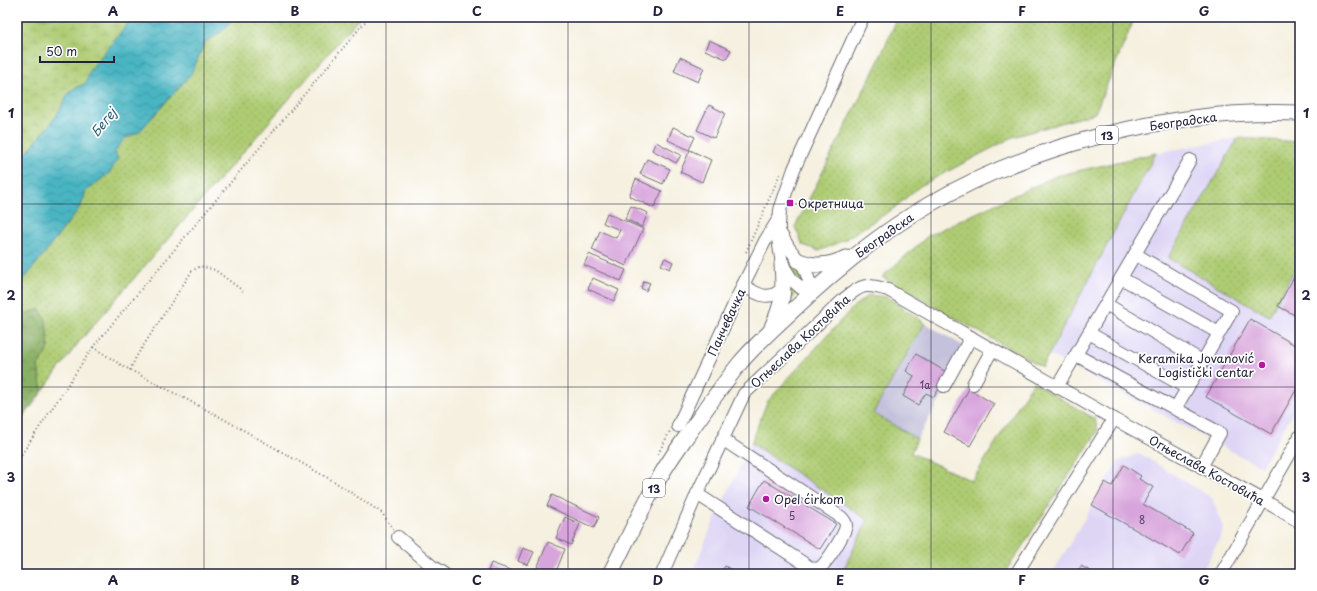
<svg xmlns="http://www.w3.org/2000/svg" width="1317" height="591" font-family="'Playpen Sans',sans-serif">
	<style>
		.built { fill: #ded5f5 }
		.industrial { fill: #c3c1db }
		.grass { fill: url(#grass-dots); stroke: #687757 }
		.forest { fill: url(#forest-crowns); stroke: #566950 }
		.wetland { fill: url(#wetland-marsh); stroke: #687757 }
		.water { fill: url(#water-waves); stroke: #356c7f }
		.building { fill: #d8a4dc }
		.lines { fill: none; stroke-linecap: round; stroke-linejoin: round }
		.minor-casing { stroke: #6c6a74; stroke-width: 14 }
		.major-casing { stroke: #6c6a74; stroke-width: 17 }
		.path { stroke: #6c6a74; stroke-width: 2; stroke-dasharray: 1 3; stroke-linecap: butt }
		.minor { stroke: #fff; stroke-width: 12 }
		.major { stroke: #fff; stroke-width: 15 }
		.grid { fill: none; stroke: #22223b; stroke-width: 1; stroke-opacity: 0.55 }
		.poi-dot { fill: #b5179e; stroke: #fff; stroke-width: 1.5 }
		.labels { text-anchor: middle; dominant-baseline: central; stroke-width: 3.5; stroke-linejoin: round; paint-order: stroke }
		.number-label { font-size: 10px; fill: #504263 }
		.shield { fill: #fff; stroke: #646476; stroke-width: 1 }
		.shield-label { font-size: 11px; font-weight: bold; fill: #22223b }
		.street-label { font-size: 12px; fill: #22223b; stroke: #fff }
		.poi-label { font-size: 12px; fill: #22223b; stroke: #fff; text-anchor: start }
		.water-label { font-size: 13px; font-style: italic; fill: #315d71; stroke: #fff }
		.neatline { fill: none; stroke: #22223b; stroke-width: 1.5 }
		.grid-label { font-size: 13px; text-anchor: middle; font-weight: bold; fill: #22223b }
	</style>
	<defs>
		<pattern id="grass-dots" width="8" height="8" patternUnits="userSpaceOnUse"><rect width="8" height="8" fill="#aecc73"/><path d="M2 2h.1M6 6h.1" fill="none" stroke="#95af64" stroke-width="1.8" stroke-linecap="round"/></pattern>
		<pattern id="forest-crowns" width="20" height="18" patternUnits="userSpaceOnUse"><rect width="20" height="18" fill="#8ab065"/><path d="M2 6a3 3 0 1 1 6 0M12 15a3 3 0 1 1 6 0" fill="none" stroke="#708f54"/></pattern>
		<pattern id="wetland-marsh" width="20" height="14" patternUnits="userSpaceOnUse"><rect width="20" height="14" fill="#aecc73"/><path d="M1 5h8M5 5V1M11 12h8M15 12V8" fill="none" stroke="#95af64"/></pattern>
		<pattern id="water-waves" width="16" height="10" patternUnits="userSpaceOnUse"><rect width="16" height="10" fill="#48b5c3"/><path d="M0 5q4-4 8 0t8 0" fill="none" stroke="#3c93a0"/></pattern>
	</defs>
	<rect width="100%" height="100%" fill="#fff"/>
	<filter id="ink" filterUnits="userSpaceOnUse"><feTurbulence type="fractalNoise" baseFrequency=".025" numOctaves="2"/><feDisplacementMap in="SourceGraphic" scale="8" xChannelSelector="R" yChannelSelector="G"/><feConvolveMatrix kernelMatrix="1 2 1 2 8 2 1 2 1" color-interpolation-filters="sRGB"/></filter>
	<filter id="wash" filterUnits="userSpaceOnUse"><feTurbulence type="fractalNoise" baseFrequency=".012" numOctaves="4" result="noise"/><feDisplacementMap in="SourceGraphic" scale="16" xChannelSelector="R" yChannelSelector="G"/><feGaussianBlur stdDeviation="0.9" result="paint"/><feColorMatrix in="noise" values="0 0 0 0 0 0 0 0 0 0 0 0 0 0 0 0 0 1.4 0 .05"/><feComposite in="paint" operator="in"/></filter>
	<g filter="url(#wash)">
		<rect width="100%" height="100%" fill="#f5f0df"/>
		<g class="built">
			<polygon points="1238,138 1168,258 1269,316 1300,260 1300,401 1261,467 1048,354 1156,153"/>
			<polygon points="751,443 868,520 841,574 692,574 713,523"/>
			<polygon points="1139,453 1212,498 1224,530 1201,574 1052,574 1118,462"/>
		</g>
		<polygon class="industrial" points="925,323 970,350 917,439 872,413"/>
		<g class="grass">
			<polygon points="234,17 360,17 79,342 42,392 38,366 49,348 40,309 20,316 17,315 17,285 26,277 81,206 86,191 109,173 118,160 115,151 124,139 139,132 191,74 205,42 224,30"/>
			<polygon points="898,17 1135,17 1095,113 1013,137 920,186 893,209 844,240 819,251 803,245 795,227 877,64"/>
			<polygon points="1238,138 1300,142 1300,260 1269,316 1168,258"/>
			<polygon points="1156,153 1042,367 882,277 929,235 1056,176"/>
			<polygon points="791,257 798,266 805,285 792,273 788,259"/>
			<polygon points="789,283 800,291 784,307"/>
			<polygon points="869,295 887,297 925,323 873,413 917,439 911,453 972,481 1033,382 1095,419 1098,431 1004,574 841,574 868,520 751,443 767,402 854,306"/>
		</g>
		<polygon class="forest" points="40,309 46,320 49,348 38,366 42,392 17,426 17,315 20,316"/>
		<polygon class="wetland" points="17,17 133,17 90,70 86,83 70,91 55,118 17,165"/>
		<polygon class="water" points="133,17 234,17 224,30 205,42 191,74 139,132 124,139 115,151 118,160 109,173 86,191 81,206 26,277 17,285 17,165 55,118 70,91 86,83 90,70"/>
		<g id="blocks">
			<g class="building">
				<polygon points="709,40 731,50 726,59 705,50"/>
				<polygon points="680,57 704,68 698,82 674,71"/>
				<polygon points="709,105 725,113 714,138 697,130"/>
				<polygon points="673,127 695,137 689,150 668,140"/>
				<polygon points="656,142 681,155 676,163 652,150"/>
				<polygon points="690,150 711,160 702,182 680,172"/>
				<polygon points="647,159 670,169 663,184 640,174"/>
				<polygon points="636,179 662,191 654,208 629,196"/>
				<polygon points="631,206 648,213 642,227 625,219"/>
				<polygon points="607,213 643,229 626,266 592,250 600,231 616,238 620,230 603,223"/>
				<polygon points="589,254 626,270 621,281 584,265"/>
				<polygon points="665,258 673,262 670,269 661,265"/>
				<polygon points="1300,266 1300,318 1278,306"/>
				<polygon points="593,278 619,290 614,301 588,289"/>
				<polygon points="644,281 650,283 646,291 641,288"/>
				<polygon points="1250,319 1300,348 1300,383 1271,434 1206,397"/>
				<polygon points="916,354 948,373 934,397 926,393 918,405 903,396 914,376 906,371"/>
				<polygon points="969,389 994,404 970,446 944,432"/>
				<polygon points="1124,465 1141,476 1139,479 1153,487 1143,504 1193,533 1180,555 1092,505 1105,482 1112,486"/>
				<polygon points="764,480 836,524 820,549 749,506"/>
				<polygon points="552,495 599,517 594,528 547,506"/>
				<polygon points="565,517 580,524 571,545 556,538"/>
				<polygon points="548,542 565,549 555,574 537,568"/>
				<polygon points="523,548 534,552 528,565 518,561"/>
				<polygon points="491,563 521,574 487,574"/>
				<polygon points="725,566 738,574 720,574"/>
				<polygon points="1081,566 1096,574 1077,574"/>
				<polygon points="704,570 711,574 702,574"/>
			</g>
		</g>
	</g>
	<g filter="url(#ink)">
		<use href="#blocks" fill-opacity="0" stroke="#6c6a74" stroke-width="1"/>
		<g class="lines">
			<g class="minor-casing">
				<g id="minor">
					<polyline points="779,231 789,248 804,267 810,283 811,292"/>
					<polyline points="1135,254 1232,311 1175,409"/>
					<polyline points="1121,278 1219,333"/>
					<path d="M 743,285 C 758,295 769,302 783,288"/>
					<polyline points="811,292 801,288 792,280 782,264 778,239 780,210 794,169 863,17"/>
					<polyline points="1106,304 1202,361"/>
					<polyline points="1089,333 1187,388"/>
					<polyline points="1076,355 1220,433 1201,467"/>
					<polyline points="973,384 992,350"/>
					<polyline points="944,386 971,337"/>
					<polyline points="1057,387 1190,160"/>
					<polyline points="678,426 743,285 765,241 778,220"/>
					<path d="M 697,494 L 808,566 C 812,568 815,570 819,568 C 826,565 846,532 846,525 C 846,522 843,519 841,517 L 722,439"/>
					<polyline points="398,537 433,567 444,574"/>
					<path d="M 662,574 L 697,494 L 744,394 L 844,299 C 862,284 866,283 888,290 L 1114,419 L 1263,500 L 1300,522"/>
					<polyline points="1016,574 1114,419"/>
					<polyline points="1221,574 1300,436"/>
				</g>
			</g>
			<g class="major-casing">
				<g id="major">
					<path d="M 799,261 C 816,268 830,265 846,258"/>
					<path d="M 772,327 C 784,302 784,290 782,264"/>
					<path d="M 610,574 C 627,541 642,507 661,475 C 670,459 682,443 693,427 C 708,406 723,384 740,363 C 755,345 773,329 790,313 C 833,272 878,234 930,204 C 1035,143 1178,108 1300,113"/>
				</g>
			</g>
			<g class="path">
				<polyline points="746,252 780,174"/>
				<polyline points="93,347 121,365 220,417 335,482 382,513 393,529"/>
				<polyline points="130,370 136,357 192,271 200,266 215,270 243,291"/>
				<polyline points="658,454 670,431"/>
				<polyline points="17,461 93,347 369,17"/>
			</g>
			<use href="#minor" class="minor"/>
			<use href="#major" class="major"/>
		</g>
	</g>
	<path class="grid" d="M 204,17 L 204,574M 386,17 L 386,574M 568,17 L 568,574M 749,17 L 749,574M 931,17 L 931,574M 1113,17 L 1113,574M 17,204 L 1300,204M 17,387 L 1300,387"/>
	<g class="poi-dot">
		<rect x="786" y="199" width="8" height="8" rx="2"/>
		<circle cx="1262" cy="365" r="4"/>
		<circle cx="766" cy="499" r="4"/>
	</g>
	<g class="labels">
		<g class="number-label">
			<text x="925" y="384">1a</text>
			<text x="792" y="515">5</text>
			<text x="1142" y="519">8</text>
		</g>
		<g class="shield">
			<rect x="1096" y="126" width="22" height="18" rx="3"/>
			<rect x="643" y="479" width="22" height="18" rx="3"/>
		</g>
		<g class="shield-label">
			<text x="1107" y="135">13</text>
			<text x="654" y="488">13</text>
		</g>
		<g class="street-label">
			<text transform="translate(1183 121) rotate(-8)">Београдска</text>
			<text transform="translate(884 235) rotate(-35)">Београдска</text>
			<text transform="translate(726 322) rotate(-65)">Панчевачка</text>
			<text transform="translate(800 341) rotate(-43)">Огњеслава Костовића</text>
			<text transform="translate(1207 470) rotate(29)">Огњеслава Костовића</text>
		</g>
		<g class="poi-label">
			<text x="798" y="203">Окретница</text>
			<text x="1254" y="358" text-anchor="end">Keramika Jovanović<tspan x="1254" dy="14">Logistički centar</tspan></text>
			<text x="774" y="499">Opel ćirkom</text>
		</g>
		<g class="water-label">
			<text transform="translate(103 122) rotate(-51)">Бегеј</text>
		</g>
	</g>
	<rect width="1317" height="591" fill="none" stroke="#fff" stroke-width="44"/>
	<path d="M40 56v6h74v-6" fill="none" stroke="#22223b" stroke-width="2"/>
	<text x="46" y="56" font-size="12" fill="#22223b" stroke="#ffffff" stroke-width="3" paint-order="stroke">50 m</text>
	<rect x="22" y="22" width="1273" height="547" class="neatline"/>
	<g class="grid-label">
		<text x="113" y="16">A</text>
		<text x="295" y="16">B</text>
		<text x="477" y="16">C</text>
		<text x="658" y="16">D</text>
		<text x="840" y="16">E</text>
		<text x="1022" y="16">F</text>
		<text x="1204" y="16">G</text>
		<text x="11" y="118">1</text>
		<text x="1306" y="118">1</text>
		<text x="11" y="300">2</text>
		<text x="1306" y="300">2</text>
		<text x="11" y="482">3</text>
		<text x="1306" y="482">3</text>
		<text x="113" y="585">A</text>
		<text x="295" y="585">B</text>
		<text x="477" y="585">C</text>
		<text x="658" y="585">D</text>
		<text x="840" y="585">E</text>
		<text x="1022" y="585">F</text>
		<text x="1204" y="585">G</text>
	</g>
</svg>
